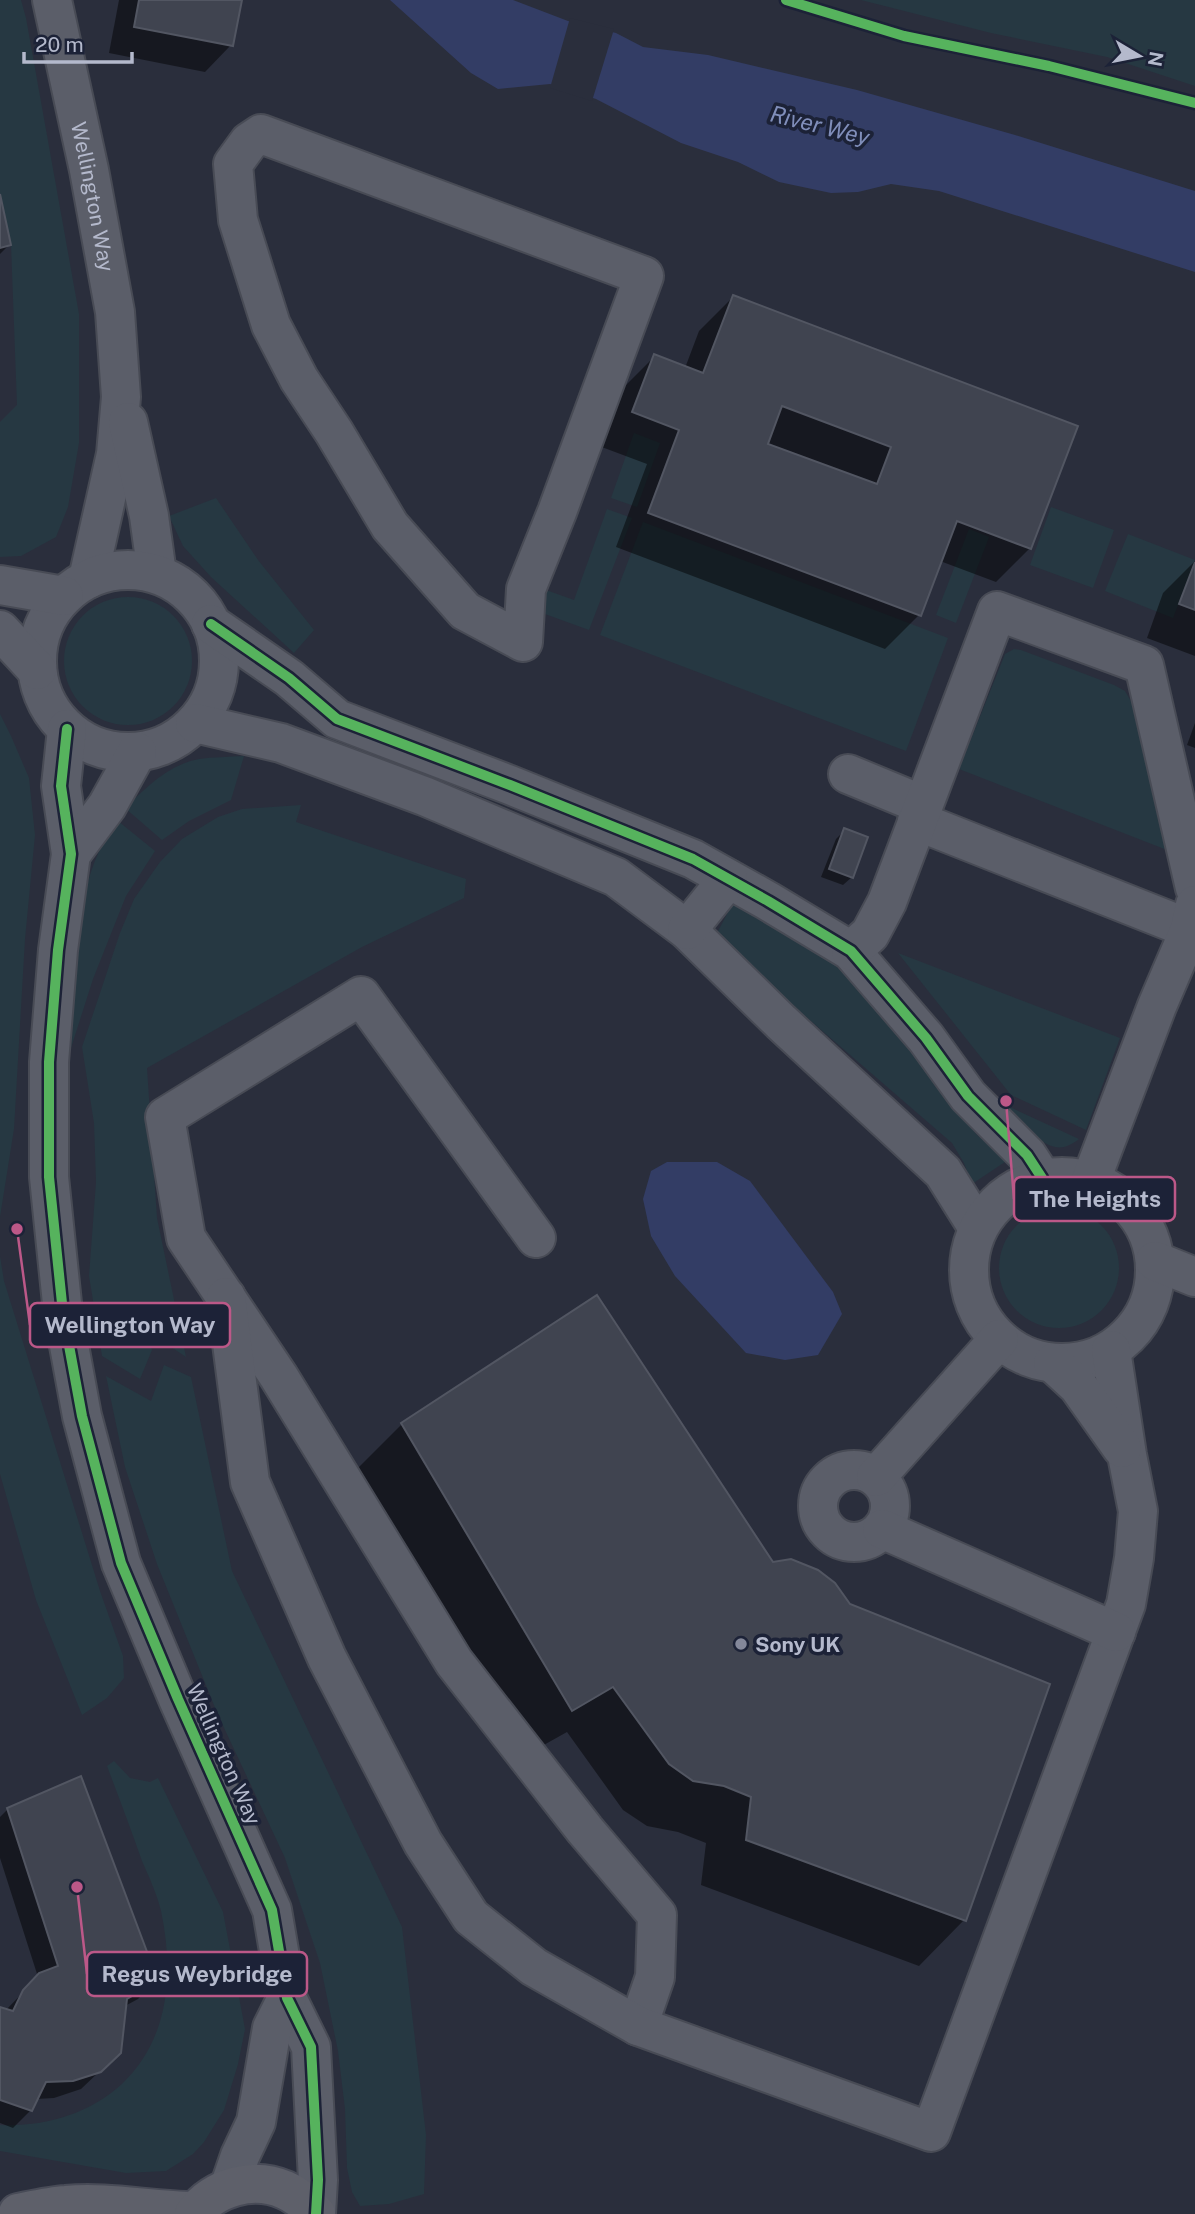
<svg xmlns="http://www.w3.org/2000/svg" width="1195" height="2214" font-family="'Public Sans',sans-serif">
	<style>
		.green { fill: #263842 }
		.water { fill: #333d65 }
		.pier { fill: #2a2e3c }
		.shadow { fill: #0007 }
		.building { fill: #404450; stroke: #525662; stroke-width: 2; fill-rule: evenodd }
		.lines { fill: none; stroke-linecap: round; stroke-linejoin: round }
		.minor-casing { stroke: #484b55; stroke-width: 42 }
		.major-casing { stroke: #484b57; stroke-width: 42 }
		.minor { stroke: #5b5e69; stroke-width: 38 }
		.major { stroke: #5e606a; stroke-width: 38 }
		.cycleway-casing { stroke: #1c2237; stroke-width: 15 }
		.cycleway { stroke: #56b35d; stroke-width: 10 }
		.poi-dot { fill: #84889a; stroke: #1c2237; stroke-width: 2.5 }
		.labels { text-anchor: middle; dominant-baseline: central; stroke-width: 7; stroke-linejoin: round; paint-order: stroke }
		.street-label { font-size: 21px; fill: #b4b9cc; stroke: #1c2237 }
		.poi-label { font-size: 21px; font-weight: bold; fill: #b4b9cc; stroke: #1c2237; text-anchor: start }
		.water-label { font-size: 23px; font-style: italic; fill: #808eba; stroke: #1c2237 }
		.leader { fill: none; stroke: #bc5888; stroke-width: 2.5 }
		.callout-dot { fill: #bc5888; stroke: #1c2237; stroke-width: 2.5 }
		.callout { fill: #1c2237; stroke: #bc5888; stroke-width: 2.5 }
		.callout-label { font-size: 23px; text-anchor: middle; font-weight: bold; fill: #b4b9cc }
	</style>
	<rect width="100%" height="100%" fill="#2a2e3c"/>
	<g class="green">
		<polygon points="0,0 21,0 26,18 79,314 79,443 68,507 56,537 21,556 0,557 0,422 17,405 11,245 0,194"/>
		<polygon points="861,0 1195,0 1195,86 1107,57 991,33"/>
		<polygon points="634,433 660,443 637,507 611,498"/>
		<polygon points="216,498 258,560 314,630 294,653 211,577 183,546 169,516"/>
		<polygon points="1051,507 1114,530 1093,588 1030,565"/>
		<polygon points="607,509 632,518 589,630 545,614 543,603 546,590 574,600"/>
		<polygon points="643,522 948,638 906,751 600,635"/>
		<polygon points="969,529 989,537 956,623 936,615"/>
		<polygon points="1128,534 1195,560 1173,618 1105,591"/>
		<circle cx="128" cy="661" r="64"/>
		<polygon points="1014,649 1021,650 1114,685 1125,691 1132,703 1167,850 959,769 1005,654"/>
		<polygon points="0,714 11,736 29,778 35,835 25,939 14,1129 0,1217"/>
		<path d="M 244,756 L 231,800 L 189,821 L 162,840 L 125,808 C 147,787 168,765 199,759 C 213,757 229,757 244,756 Z"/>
		<polygon points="301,805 296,822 466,879 464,898 362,947 147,1068 157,1218 186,1357 146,1330 152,1350 140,1379 102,1356 89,1276 96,1182 94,1123 82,1047 120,933 134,899 160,862 182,839 218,817 242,809"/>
		<path d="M 118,821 L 155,851 L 126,896 L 93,979 L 71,1048 C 76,987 73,897 103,844 C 107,836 113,828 118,821 Z"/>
		<polygon points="736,897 831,960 901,1038 927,1070 943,1094 977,1135 1005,1159 1005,1162 972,1184 964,1163 952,1143 790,1003 717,933"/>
		<polygon points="898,953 1120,1038 1086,1130 1011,1095"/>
		<path d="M 1001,1103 L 1079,1139 C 1075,1142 1069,1146 1064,1147 C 1043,1152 1015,1117 1001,1103 Z"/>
		<circle cx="1059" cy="1268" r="60"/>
		<polygon points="0,1256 4,1281 100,1591 123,1656 124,1678 107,1698 82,1715 36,1600 0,1474"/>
		<polygon points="164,1365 191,1377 232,1571 402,1927 426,2135 424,2194 389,2204 360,2206 352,2192 347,2168 345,2109 338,2051 320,1963 285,1858 218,1715 157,1564 125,1467 106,1376 151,1401"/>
		<path d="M 114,1761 L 130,1778 L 150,1782 L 158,1778 L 223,1912 L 245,2029 L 238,2064 L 224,2110 L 204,2142 L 193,2154 L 166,2171 L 126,2173 L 0,2151 L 0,2125 C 45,2127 89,2114 122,2084 C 170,2038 174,1972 161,1911 C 157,1894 149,1877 142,1861 C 131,1829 119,1798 107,1766 Z"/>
	</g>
	<g class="water">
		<polygon points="390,0 513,0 568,21 616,33 643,47 708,55 857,90 1015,135 1195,191 1195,272 939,191 891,184 858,192 831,193 779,182 738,162 681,143 596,99 550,84 498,89 471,73"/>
		<polygon points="667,1162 717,1162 750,1181 833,1292 842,1314 818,1355 785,1360 746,1353 675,1276 651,1236 643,1199 651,1171"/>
	</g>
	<polygon class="pier" points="570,18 614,29 592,101 550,88"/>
	<g class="shadow">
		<polygon points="119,0 240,0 231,45 205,72 109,53"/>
		<polygon points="0,202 9,245 0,254"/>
		<polygon points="733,297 1030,548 996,582 940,561 919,615 885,649 616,547 647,464 599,446 621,390 655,356 685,368 699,331"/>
		<polygon points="1195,561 1195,656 1147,638 1163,593"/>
		<polygon points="1195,723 1195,748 1187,745"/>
		<polygon points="845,830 852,877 843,885 821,877 836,839"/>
		<polygon points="402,1424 772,1564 964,1920 919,1966 701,1885 706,1843 678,1832 647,1826 623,1810 567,1732 526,1755 356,1470"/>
		<polygon points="8,1809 156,1981 138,1999 125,2006 101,2070 81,2089 54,2098 36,2099 31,2110 13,2128 0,2123 0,2009 5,2011 38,1977 0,1858 0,1817"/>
	</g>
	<g class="building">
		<polygon points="139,0 242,0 233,46 134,27"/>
		<polygon points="0,194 11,245 0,248"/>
		<path d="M 733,295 L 1078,426 L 1031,549 L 957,521 L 921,616 L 648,513 L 679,430 L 632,412 L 654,354 L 703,373 ZM 782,406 L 891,447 L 877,484 L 768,444 Z"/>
		<polygon points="1195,562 1195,610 1179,604"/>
		<polygon points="844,828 868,837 853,878 829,869"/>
		<polygon points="597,1295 773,1562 791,1559 818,1570 835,1583 850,1604 1050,1684 966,1921 746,1840 751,1797 724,1786 693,1781 669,1764 613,1687 572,1711 401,1423"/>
		<polygon points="81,1776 158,1981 127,1999 121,2053 101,2072 73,2081 46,2082 32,2111 0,2100 0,2007 13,2011 23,1990 39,1973 58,1966 7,1808"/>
	</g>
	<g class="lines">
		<g class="minor-casing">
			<g id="minor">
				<path id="s1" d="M 52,0 L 89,170 L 115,312 L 121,397 L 116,454 L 88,579"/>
				<polygon points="261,134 644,276 557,512 526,589 523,642 465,611 390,526 334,432 299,379 271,325 238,220 233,164 249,142"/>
				<polyline points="128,422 149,516 157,574"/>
				<circle cx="128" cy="661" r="91"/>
				<polyline points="0,585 64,596"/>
				<polyline points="211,624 289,678 337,719 510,785 693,859 768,901 851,951 926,1038 968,1096 1027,1155 1042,1178"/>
				<polyline points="0,630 37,670"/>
				<polyline points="195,723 281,743 424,796 616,877 687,930 781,1022 943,1172 978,1228"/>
				<polyline points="67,729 61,786 71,854 58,950 49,1062 49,1177 63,1313 82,1416 121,1563 178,1699 272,1910 287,1998 311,2047 318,2180 316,2214"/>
				<polyline points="848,774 923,805"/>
				<polyline points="917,821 1195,931"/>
				<polyline points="71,854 107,806 137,752"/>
				<polyline points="687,930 728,879"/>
				<polyline points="851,951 870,934 887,902 997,611 1144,665 1195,888"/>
				<circle cx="1062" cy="1270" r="93"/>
				<polyline points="1091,1180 1157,1006 1190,929 1195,905"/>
				<polyline points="536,1238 361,996 165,1117 186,1238 279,1377 454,1662 585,1830 657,1915 655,1977 638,2026"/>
				<polyline points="1155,1261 1195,1277"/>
				<polyline points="226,1297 250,1482 327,1658 423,1843 471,1917 534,1967 638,2026 931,2132 1126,1604 1134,1558 1138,1511 1127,1455 1111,1350"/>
				<polyline points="1053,1363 1078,1386 1122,1448"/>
				<circle cx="854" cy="1506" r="36"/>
				<polyline points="876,1477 999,1339"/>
				<polyline points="882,1529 1116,1632"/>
				<polyline points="229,2188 240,2156 256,2122 272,2028 287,1998"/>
			</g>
		</g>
		<g class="major-casing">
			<g id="major">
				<path d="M 18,2213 C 33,2210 50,2206 66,2205 C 109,2201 152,2211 195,2211"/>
				<path d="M 194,2214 C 214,2187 253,2176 285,2190 C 297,2195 307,2204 316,2214"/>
			</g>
		</g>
		<use href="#minor" class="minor"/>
		<use href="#major" class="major"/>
		<g class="cycleway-casing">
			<g id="cycleway">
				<polyline points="786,0 904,36 1049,66 1195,103"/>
				<polyline points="211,624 289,678 337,719 510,785 693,859 768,901 851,951 926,1038 968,1096 1027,1155 1042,1178"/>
				<polyline points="67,729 61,786 71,854 58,950 49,1062 49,1177 63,1313 82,1416 121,1563 178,1699 272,1910 287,1998 311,2047 318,2180 316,2214"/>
			</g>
		</g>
		<use href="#cycleway" class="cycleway"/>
	</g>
	<circle class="poi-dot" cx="741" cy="1644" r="7"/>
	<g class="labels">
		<g class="street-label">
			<text stroke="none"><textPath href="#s1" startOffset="201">Wellington Way</textPath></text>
			<text transform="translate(224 1754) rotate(66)">Wellington Way</text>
		</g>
		<g class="poi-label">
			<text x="755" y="1644">Sony UK</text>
		</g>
		<g class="water-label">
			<text transform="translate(820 125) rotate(14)">River Wey</text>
		</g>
	</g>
	<path class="leader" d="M1006 1101L1014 1199M17 1229L30 1325M77 1887L87 1974"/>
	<g class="callout-dot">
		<circle cx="1006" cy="1101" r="7"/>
		<circle cx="17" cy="1229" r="7"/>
		<circle cx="77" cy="1887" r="7"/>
	</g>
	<g class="callout">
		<rect x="1014" y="1177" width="161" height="44" rx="7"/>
		<rect x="30" y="1303" width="200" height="44" rx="7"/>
		<rect x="87" y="1952" width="220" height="44" rx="7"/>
	</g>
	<g class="callout-label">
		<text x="1095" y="1207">The Heights</text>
		<text x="130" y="1333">Wellington Way</text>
		<text x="197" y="1982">Regus Weybridge</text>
	</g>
	<g transform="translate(1139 56) rotate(100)" stroke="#1c2237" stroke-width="5" paint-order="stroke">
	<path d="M0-5L12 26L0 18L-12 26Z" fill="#b4b9cc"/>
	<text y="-10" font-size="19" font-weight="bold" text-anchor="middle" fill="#b4b9cc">N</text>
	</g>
	<path d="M24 52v10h108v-10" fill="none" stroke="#b4b9cc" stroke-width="3.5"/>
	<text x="35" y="52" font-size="21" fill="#b4b9cc" stroke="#1c2237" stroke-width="5" paint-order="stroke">20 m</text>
</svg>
